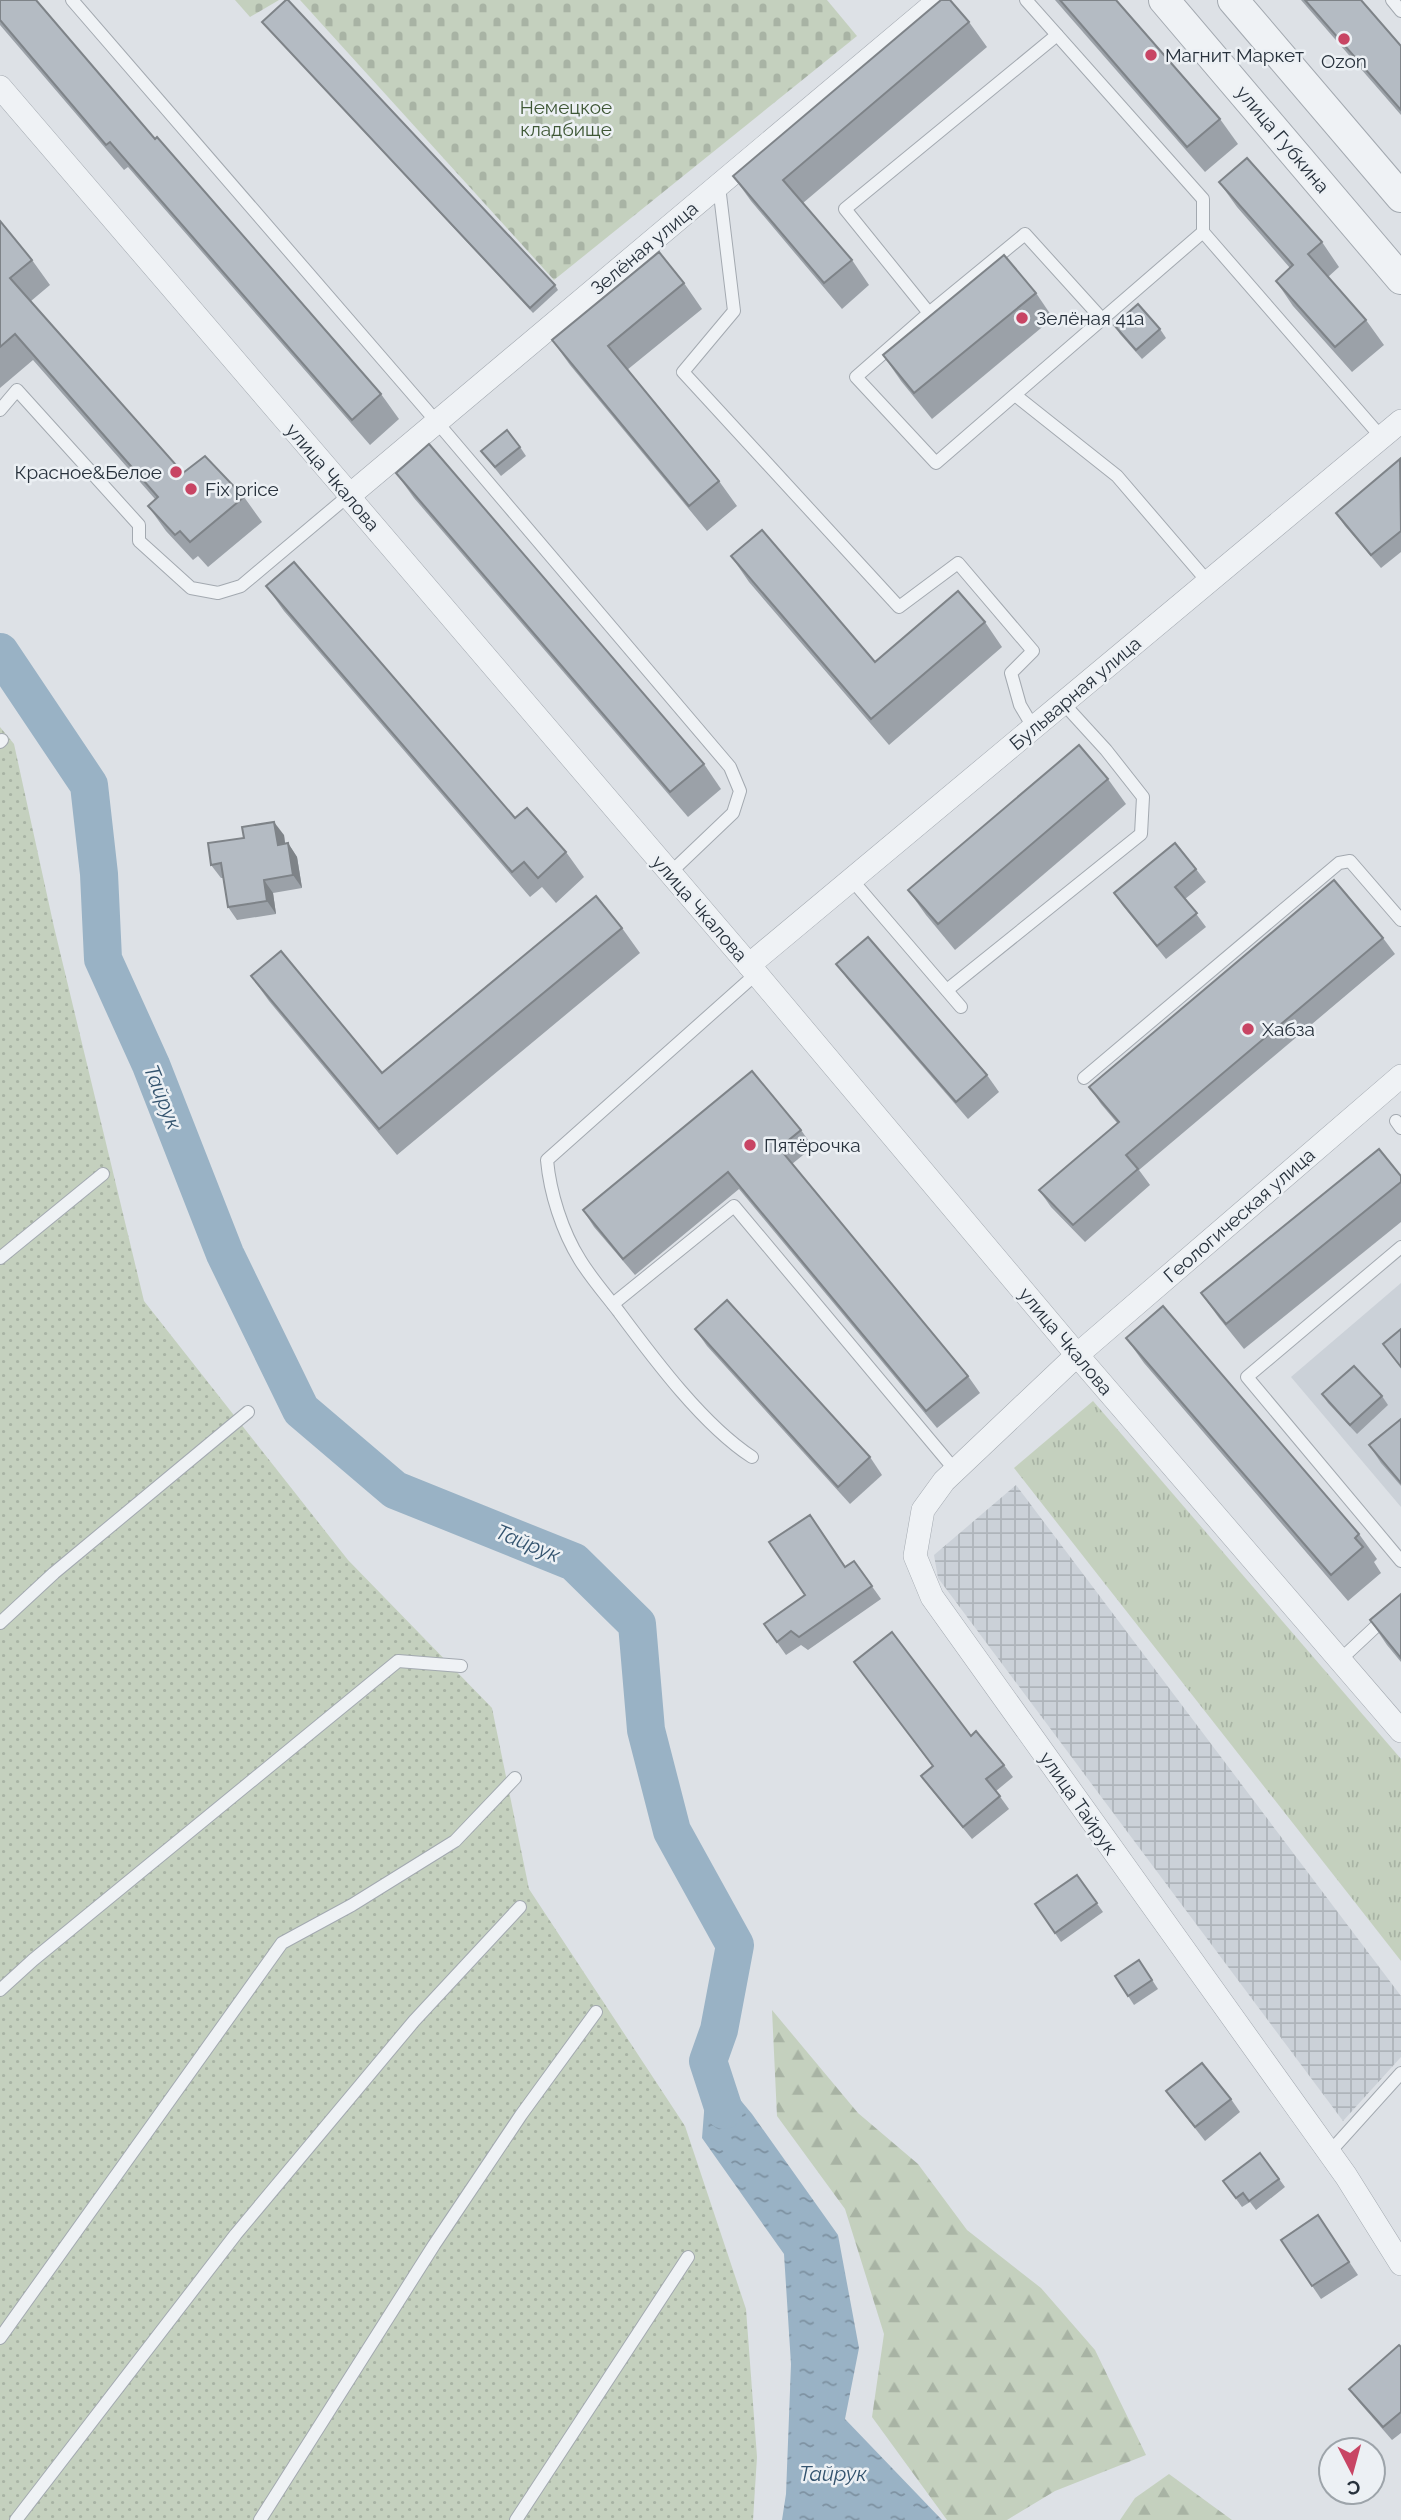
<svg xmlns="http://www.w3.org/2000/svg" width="1401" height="2520" font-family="Raleway,sans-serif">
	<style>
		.built { fill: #cbd1d8 }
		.industrial { fill: url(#industrial-grid) }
		.grass { fill: url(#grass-tufts) }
		.forest { fill: url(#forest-firs) }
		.cemetery { fill: url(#cemetery-stones) }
		.park { fill: url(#park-dots) }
		.water { fill: url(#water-ripples) }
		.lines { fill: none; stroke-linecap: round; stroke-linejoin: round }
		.river { stroke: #99b2c5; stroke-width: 38 }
		.service-casing { stroke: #a3a9b0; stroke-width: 14 }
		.minor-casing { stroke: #a3a9b0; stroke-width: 24 }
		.tertiary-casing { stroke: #a3a9b0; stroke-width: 32 }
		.service { stroke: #eff2f5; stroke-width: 12 }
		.minor { stroke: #eff2f5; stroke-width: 23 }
		.tertiary { stroke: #eff2f5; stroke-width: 30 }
		.wall { fill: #9ba1a8 }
		.shaded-wall { fill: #7e8388 }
		.building { fill: #b4bbc3; stroke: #7e8388; stroke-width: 2 }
		.poi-dot { fill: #c84564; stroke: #ecf0f4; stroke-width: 2.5 }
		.labels { text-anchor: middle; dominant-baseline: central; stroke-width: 5; stroke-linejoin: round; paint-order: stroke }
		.poi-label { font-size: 19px; fill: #27313c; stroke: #ecf0f4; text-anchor: start }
		.park-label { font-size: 19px; fill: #3e5735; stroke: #ecf0f4 }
		.street-label { font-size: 19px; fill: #27313c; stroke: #ecf0f4 }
		.water-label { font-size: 21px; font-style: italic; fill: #33536e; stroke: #ecf0f4 }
	</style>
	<defs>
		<pattern id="industrial-grid" width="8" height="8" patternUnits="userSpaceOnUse" patternTransform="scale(1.75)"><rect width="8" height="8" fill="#cbd1d8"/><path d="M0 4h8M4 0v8" fill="none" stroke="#aeb4ba"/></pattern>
		<pattern id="grass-tufts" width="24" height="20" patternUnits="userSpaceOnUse" patternTransform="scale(1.75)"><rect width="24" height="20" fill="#c4d0be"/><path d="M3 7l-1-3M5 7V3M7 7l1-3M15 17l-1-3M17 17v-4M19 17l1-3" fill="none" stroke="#a8b3a4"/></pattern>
		<pattern id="forest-firs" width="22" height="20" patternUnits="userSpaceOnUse" patternTransform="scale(1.75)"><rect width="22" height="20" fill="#c4d0be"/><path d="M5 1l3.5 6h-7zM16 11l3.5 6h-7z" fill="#a8b3a4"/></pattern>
		<pattern id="cemetery-stones" width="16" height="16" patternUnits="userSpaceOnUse" patternTransform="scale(1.75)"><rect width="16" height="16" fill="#c4d0be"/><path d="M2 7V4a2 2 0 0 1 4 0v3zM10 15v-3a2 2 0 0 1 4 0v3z" fill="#a8b3a4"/></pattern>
		<pattern id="park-dots" width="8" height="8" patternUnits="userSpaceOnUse" patternTransform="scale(1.75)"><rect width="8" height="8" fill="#c4d0be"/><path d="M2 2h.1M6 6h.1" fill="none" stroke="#a8b3a4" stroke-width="1.8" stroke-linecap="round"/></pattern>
		<pattern id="water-ripples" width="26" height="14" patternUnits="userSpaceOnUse" patternTransform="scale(1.75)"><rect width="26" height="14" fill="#99b2c5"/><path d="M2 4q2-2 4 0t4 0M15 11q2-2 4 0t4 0" fill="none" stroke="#7d91a1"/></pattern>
	</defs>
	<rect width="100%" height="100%" fill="#dde1e6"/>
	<polygon class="built" points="1401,1283 1401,1507 1291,1377"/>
	<polygon class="industrial" points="1016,1485 1401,1996 1401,2057 1343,2121 938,1578 934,1555"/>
	<polygon class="grass" points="1093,1401 1401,1759 1401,1961 1014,1468"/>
	<g class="forest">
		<polygon points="772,2010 858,2113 918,2164 967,2230 1041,2288 1095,2350 1146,2455 1055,2491 1007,2520 947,2520 872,2417 884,2334 845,2209 777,2116"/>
		<polygon points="1169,2474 1232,2520 1120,2520 1135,2498"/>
	</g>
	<g class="cemetery">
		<polygon points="235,0 279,0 250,17"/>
		<polygon points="300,0 827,0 857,36 554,280"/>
	</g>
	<polygon class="park" points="0,727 14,744 54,927 144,1301 348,1560 492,1708 529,1889 685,2126 746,2309 757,2457 753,2520 0,2520"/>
	<polygon class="water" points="708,2061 752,2114 838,2235 859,2348 845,2419 942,2520 782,2520 786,2494 791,2364 784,2254 702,2138"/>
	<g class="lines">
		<polyline class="river" points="0,652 89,785 99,874 103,959 151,1065 225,1254 301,1410 395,1490 574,1562 637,1624 646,1730 672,1831 735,1945 719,2030 708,2061 724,2110"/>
		<g class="service-casing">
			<g id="service">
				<polyline points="72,0 436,421 730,767 740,791 733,813 669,874"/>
				<polyline points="1026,0 1203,199 1203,232 1382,438"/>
				<polyline points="1392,0 1401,11"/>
				<polyline points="1057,35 845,209 929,313 856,377 936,463 1203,232"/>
				<polyline points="719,186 734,311 683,372 899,607 958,563 1033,651 1011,673 1020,705 1033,727"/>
				<polyline points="929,313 1025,234 1102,319"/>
				<polyline points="1015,395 1117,476 1208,582"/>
				<polyline points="0,410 17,390 139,525 139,541 191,588 218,593 241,586 348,496"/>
				<polyline points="0,742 2,740"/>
				<polyline points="852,880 961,1007"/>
				<polyline points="947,990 1141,834 1143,797 1106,750 1063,703"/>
				<polyline points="1084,1078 1339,863 1350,861 1401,920"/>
				<polyline points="1396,1121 1401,1128"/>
				<polyline points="1401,1247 1247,1377 1401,1561"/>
				<polyline points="0,1258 103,1174"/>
				<polyline points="613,1304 734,1206 955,1470"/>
				<path d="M 752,1457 C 703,1425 654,1359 619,1312 C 606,1295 591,1278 580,1260 C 562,1231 550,1193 547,1160 L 756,974"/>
				<polyline points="0,1623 54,1573 248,1412"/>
				<polyline points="1340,1660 1401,1603"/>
				<polyline points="0,1990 33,1960 398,1661 461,1666"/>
				<polyline points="1328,2154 1401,2073"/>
				<polyline points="0,2338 282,1943 352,1905 455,1841 515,1778"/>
				<polyline points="16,2520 236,2234 414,2021 520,1907"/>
				<polyline points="260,2520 434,2245 521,2115 596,2012"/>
				<polyline points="516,2520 688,2257"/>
			</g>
		</g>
		<g class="minor-casing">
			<g id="minor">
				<polyline points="0,87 350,495 348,496 749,965 1077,1355 1401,1731"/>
				<polyline points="350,495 939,0"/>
				<polyline points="749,965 1401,421"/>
				<polyline points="1401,1076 1077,1355 944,1481 923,1510 915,1556 932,1597 1346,2176 1401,2264"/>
			</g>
		</g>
		<g class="tertiary-casing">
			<g id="tertiary">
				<polyline points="1164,0 1401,279"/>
				<polyline points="1233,0 1401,197"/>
			</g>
		</g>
		<use href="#service" class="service"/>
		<use href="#minor" class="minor"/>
		<use href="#tertiary" class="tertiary"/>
	</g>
	<g class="wall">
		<polygon points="0,0 155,139 381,394 399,419 370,445 128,167 124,170 0,25"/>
		<polygon points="1055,0 1116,0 1220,119 1238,144 1205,172"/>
		<polygon points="1301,0 1361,0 1401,46 1401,115"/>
		<polygon points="262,22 555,285 558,290 533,313"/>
		<polygon points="969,22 987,47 803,203 852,260 869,285 842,309 751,201 733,176"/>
		<polygon points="1219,182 1322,242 1339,267 1328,277 1366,320 1384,345 1352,372 1293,306 1276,281 1290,268 1237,207"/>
		<polygon points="0,221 32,260 50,285 31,301 183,473 244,497 262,522 208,567 198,556 193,560 166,531 148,506 155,499 33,360 0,388"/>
		<polygon points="684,283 702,309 627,370 719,481 737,506 707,531 570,365 552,340"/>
		<polygon points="1036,293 1053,318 932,419 901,381 883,355"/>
		<polygon points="1114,325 1160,329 1166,338 1142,359 1120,334"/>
		<polygon points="520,447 526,456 501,476 481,451"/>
		<polygon points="1401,460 1401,552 1381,568 1345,526 1336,513"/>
		<polygon points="396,473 704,764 721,789 688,817 414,498"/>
		<polygon points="731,556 875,662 985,622 1002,647 889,745 749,582"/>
		<polygon points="266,586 515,818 566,852 584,877 556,903 542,887 530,897 284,611"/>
		<polygon points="1108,779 1126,804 955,950 926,915 908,890"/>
		<polygon points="284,835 285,844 288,843 297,857 302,888 273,893 276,914 237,920 228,907 224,878 221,878 211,865"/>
		<polygon points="1196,869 1206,882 1185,899 1206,927 1166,959 1123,906 1114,893"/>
		<polygon points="622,928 640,953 397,1155 269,1001 251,976 382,1073"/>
		<polygon points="1383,938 1395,954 1139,1170 1150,1185 1085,1242 1051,1207 1039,1190 1118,1124 1101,1104 1089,1087"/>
		<polygon points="836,964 987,1075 999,1092 968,1119 849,981"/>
		<polygon points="801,1130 813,1147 792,1164 968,1376 980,1393 937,1428 739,1189 635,1275 594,1227 583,1210"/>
		<polygon points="1401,1176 1401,1222 1244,1349 1219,1318 1201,1293"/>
		<polygon points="695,1329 870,1457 882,1475 850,1504 707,1346"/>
		<polygon points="1126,1338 1359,1534 1377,1559 1374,1562 1381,1573 1348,1601 1144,1363"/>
		<polygon points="1322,1394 1382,1396 1388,1405 1357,1434 1328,1403"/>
		<polygon points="1401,1419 1401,1486 1381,1463 1369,1445"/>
		<polygon points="854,1561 881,1599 808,1650 801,1645 786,1655 764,1624"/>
		<polygon points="1401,1594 1401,1662 1387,1645 1370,1620"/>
		<polygon points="854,1662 971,1736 1004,1765 1013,1777 996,1791 1009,1809 972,1839 930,1788 921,1776 933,1767"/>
		<polygon points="1077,1875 1103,1912 1061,1942 1035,1904"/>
		<polygon points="1139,1960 1158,1989 1134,2005 1115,1976"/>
		<polygon points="1166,2091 1231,2099 1240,2112 1205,2141"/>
		<polygon points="1260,2153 1285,2187 1256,2210 1250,2202 1242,2207 1223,2181"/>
		<polygon points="1318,2215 1358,2275 1321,2299 1281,2240"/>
		<polygon points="1401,2347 1401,2433 1392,2440 1359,2402 1349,2389"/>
	</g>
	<g class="shaded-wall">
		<polygon points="274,822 284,835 287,858 278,845"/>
		<polygon points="288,843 297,857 302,888 293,875"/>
		<polygon points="264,880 273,893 276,914 267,901"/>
	</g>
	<g class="building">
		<polygon points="0,0 36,0 155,139 157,137 381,394 352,420 110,142 106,145 0,20"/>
		<polygon points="286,0 288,0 555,285 530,308 262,22"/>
		<polygon points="941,0 950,0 969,22 783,180 852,260 824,283 733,176"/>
		<polygon points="1060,0 1116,0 1220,119 1187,147"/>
		<polygon points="1305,0 1361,0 1401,46 1401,110"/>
		<polygon points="1247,158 1322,242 1308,254 1366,320 1335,347 1276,281 1293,265 1219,182"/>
		<polygon points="0,221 32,260 10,278 183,473 205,456 244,497 190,542 180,531 175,535 148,506 158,497 15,334 0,347"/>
		<polygon points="659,252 684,283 608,346 719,481 689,506 552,340"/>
		<polygon points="1004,255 1036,293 914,393 883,355"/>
		<polygon points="1138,304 1160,329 1136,350 1114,325"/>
		<polygon points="507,430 520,447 495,467 481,451"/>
		<polygon points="429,444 704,764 670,792 396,473"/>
		<polygon points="1400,459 1401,531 1371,555 1336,513"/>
		<polygon points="762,530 875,662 958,591 985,622 871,719 731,556"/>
		<polygon points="294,562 515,818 527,808 566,852 538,878 524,862 512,872 266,586"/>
		<polygon points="1079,745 1108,779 938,924 908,890"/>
		<polygon points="274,822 278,845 288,843 293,875 264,880 267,901 228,907 221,863 211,865 208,843 244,838 242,827"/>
		<polygon points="1175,843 1196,869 1175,887 1197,913 1157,946 1114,893"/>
		<polygon points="1334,880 1383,938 1126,1155 1138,1169 1073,1225 1039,1190 1119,1122 1089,1087"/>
		<polygon points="596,896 622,928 379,1129 251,976 281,951 382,1073"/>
		<polygon points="868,937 987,1075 956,1102 836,964"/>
		<polygon points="752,1071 801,1130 779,1148 968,1376 926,1411 728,1172 623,1259 583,1210"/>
		<polygon points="1379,1149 1401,1176 1401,1182 1226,1324 1201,1293"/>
		<polygon points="727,1300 870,1457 838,1487 695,1329"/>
		<polygon points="1163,1306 1359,1534 1355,1538 1363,1547 1331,1575 1126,1338"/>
		<polygon points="1401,1329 1401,1367 1383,1344"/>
		<polygon points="1354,1366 1382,1396 1350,1425 1322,1394"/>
		<polygon points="1401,1419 1401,1483 1369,1445"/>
		<polygon points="810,1515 845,1567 854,1561 872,1586 799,1637 791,1631 777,1642 764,1624 805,1595 769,1542"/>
		<polygon points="1401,1594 1401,1658 1370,1620"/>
		<polygon points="892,1632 971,1736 976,1731 1004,1765 986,1779 1000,1796 963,1827 921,1776 933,1766 854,1662"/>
		<polygon points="1077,1875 1097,1903 1055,1933 1035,1904"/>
		<polygon points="1139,1960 1152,1980 1128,1996 1115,1976"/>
		<polygon points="1202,2063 1231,2099 1195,2127 1166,2091"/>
		<polygon points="1260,2153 1279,2179 1249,2201 1243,2193 1236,2198 1223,2181"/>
		<polygon points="1318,2215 1349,2262 1312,2286 1281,2240"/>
		<polygon points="1399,2345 1401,2347 1401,2412 1383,2427 1349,2389"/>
	</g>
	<g class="poi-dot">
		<circle cx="1344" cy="39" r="7"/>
		<circle cx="1151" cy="55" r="7"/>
		<circle cx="1022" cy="318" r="7"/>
		<circle cx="176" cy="472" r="7"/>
		<circle cx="191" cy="489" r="7"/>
		<circle cx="1248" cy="1029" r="7"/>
		<circle cx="750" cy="1145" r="7"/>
	</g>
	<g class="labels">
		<g class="poi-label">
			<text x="1165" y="55">Магнит Маркет</text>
			<text x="1344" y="61" text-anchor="middle">Ozon</text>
			<text x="1036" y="318">Зелёная 41а</text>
			<text x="162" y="472" text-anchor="end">Красное&amp;Белое</text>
			<text x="205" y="489">Fix price</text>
			<text x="1262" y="1029">Хабза</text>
			<text x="764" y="1145">Пятёрочка</text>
		</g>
		<g class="park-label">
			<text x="566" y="107">Немецкое<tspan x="566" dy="22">кладбище</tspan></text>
		</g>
		<g class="street-label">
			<text transform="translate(1283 139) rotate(50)">улица Губкина</text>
			<text transform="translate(644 248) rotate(-40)">Зелёная улица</text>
			<text transform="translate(333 477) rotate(50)">улица Чкалова</text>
			<text transform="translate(1075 693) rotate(-40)">Бульварная улица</text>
			<text transform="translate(700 908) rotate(49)">улица Чкалова</text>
			<text transform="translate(1239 1215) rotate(-41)">Геологическая улица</text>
			<text transform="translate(1066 1341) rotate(50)">улица Чкалова</text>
			<text transform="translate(1079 1803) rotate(55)">улица Тайрук</text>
		</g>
		<g class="water-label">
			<text transform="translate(163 1097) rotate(68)">Тайрук</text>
			<text transform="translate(528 1543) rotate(22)">Тайрук</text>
			<text x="833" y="2473">Тайрук</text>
		</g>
	</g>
	<g transform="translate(1352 2471) rotate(174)"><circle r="33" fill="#ecf0f4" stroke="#9da4aa" stroke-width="2"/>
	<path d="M0-5L12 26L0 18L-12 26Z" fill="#c84564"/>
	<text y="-10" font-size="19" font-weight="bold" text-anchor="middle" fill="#27313c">С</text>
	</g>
</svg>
